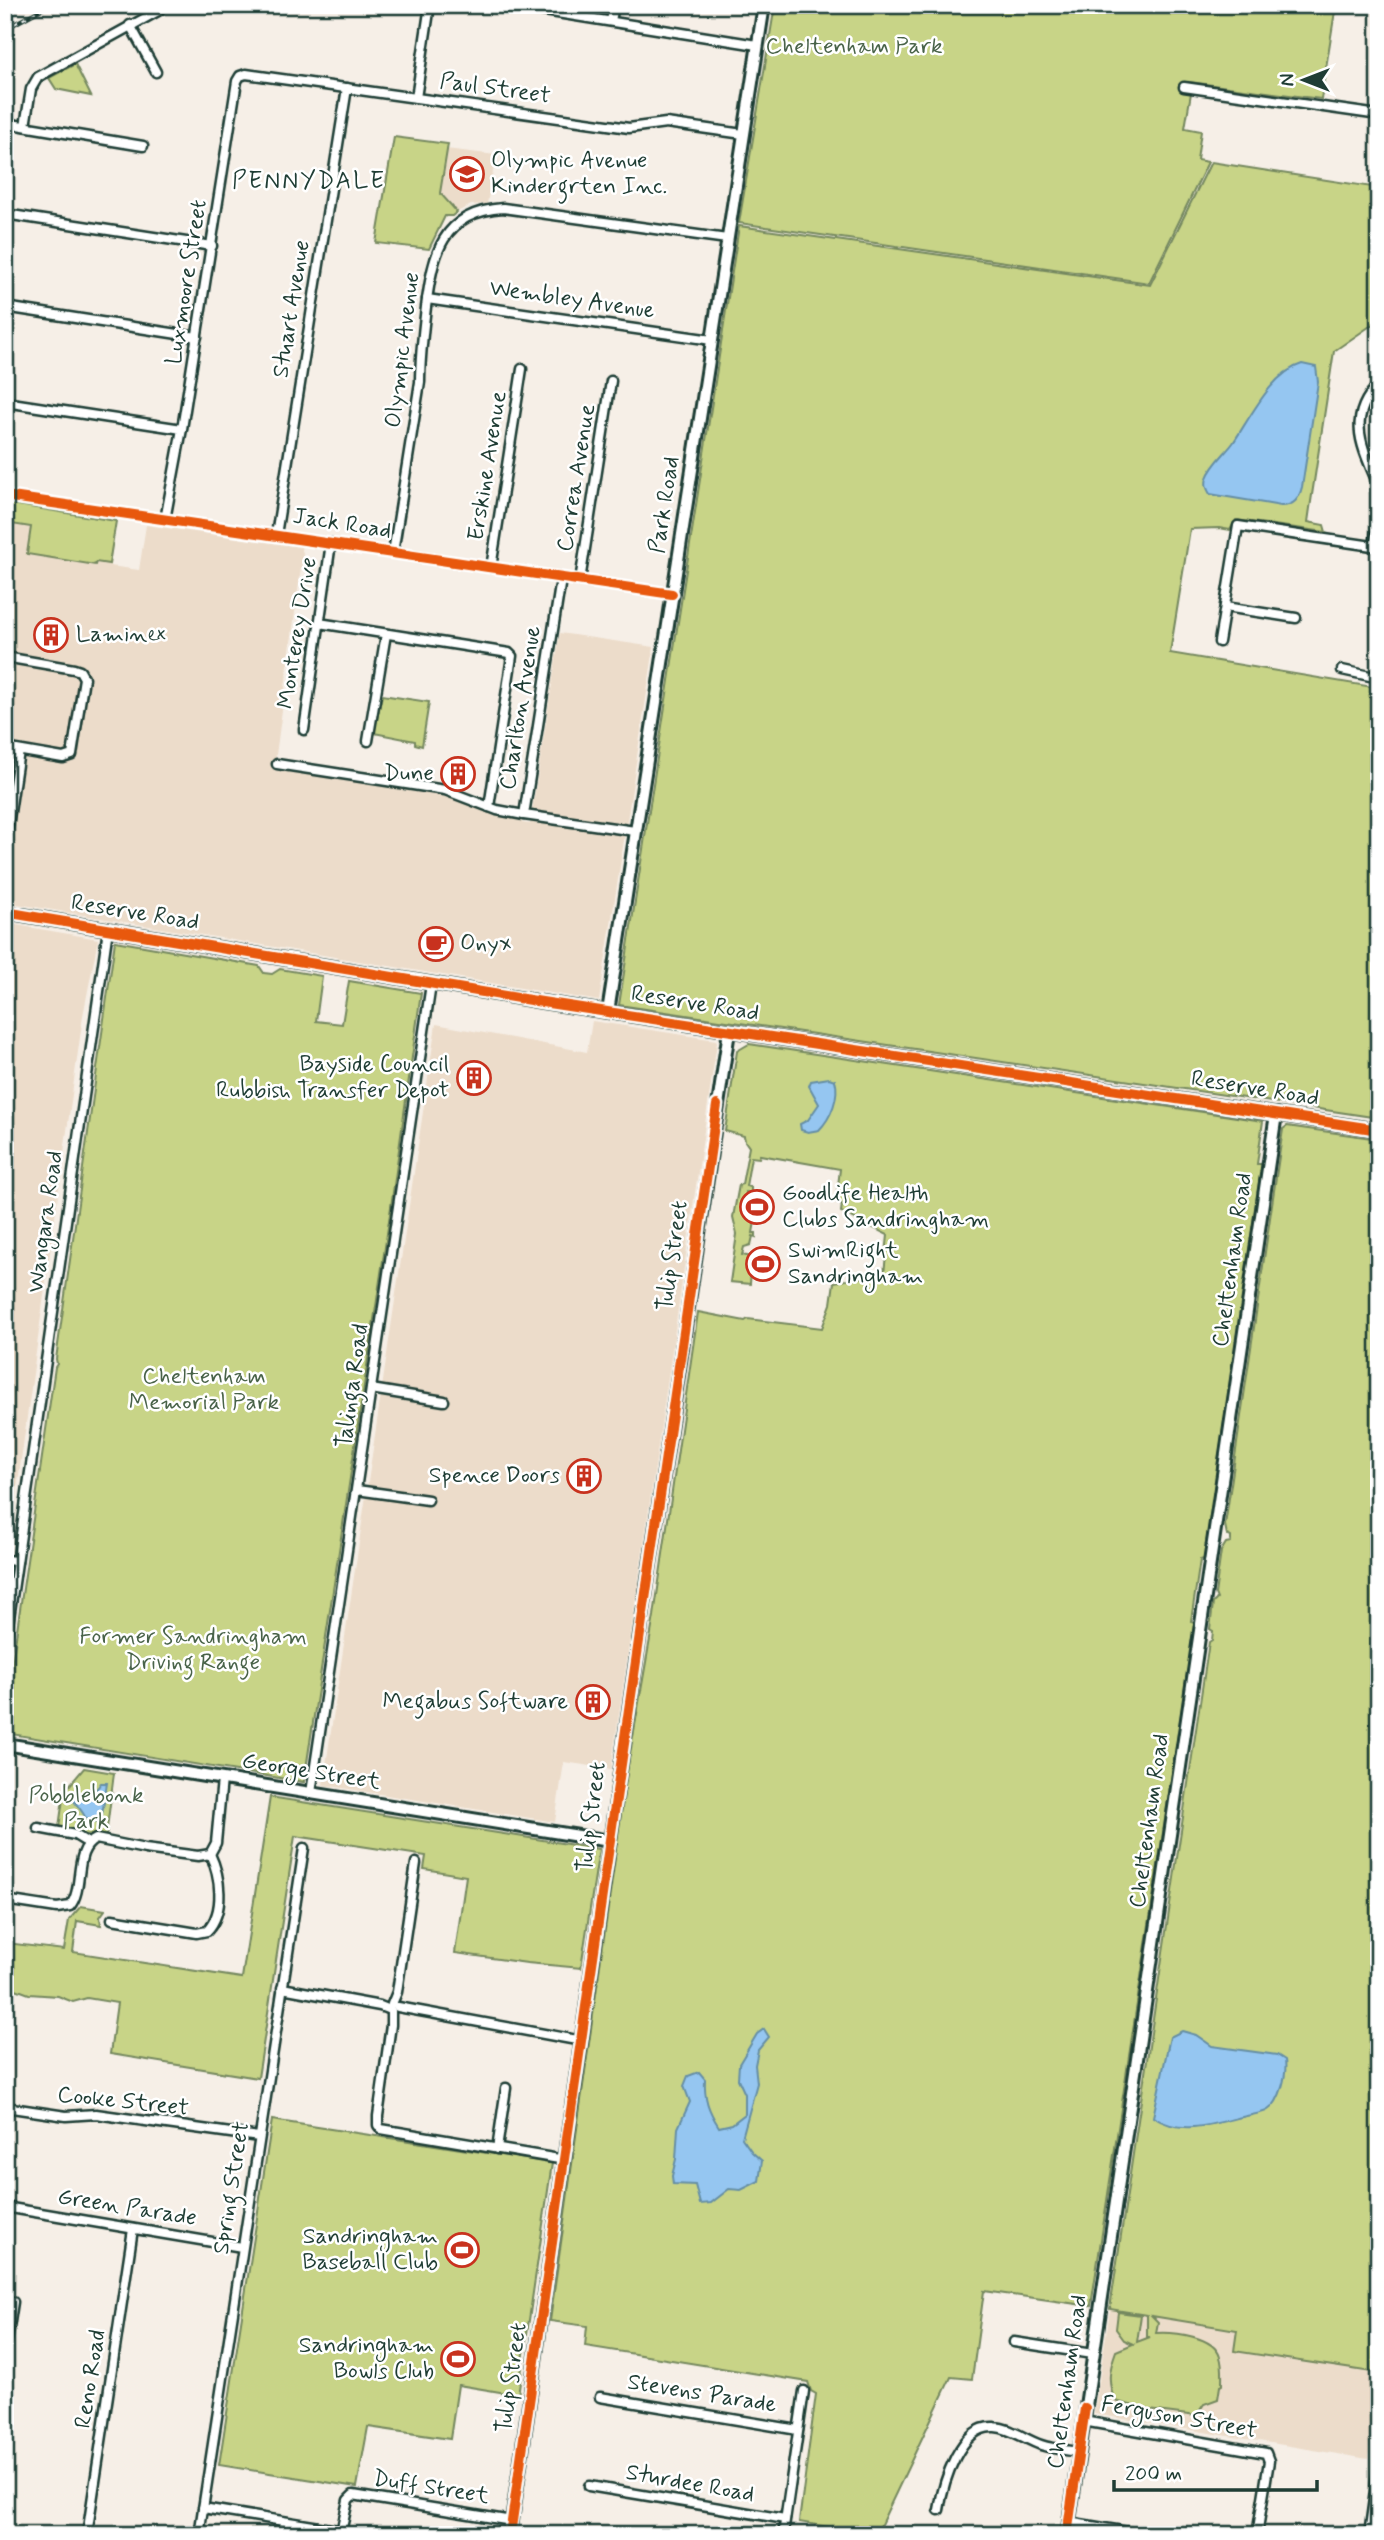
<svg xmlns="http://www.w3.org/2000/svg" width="1384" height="2540" font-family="Mynerve,sans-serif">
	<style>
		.built { fill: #ecdcca }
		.green { fill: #c8d487; stroke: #74885e; stroke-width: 2 }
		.water { fill: #95c6f1; stroke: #668fa5; stroke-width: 2 }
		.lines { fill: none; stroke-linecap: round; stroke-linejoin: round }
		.street-casing { stroke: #1f3d34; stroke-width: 13 }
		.secondary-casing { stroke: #1f3d34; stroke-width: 16 }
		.street { stroke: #fff; stroke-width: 8 }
		.secondary { stroke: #fff; stroke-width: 10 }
		.rail-casing { stroke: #1f3d34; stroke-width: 4.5 }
		.rail { stroke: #fff; stroke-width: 2; stroke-dasharray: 5; stroke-linecap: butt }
		.cycleway-casing { stroke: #fff; stroke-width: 15 }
		.cycleway { stroke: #e8590c; stroke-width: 10 }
		.labels { text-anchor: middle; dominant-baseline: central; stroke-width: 5; stroke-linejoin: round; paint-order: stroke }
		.park-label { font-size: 23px; fill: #496349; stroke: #fff }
		.street-label { font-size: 23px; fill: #1f3d34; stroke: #fff }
		.poi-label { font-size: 23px; fill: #1f3d34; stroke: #fff; text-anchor: end }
		.neighbourhood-label { font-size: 24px; letter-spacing: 2px; fill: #1f3d34; stroke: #fff }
	</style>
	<rect width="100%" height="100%" fill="#f6efe7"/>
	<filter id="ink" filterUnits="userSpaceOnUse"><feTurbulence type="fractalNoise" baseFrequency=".0143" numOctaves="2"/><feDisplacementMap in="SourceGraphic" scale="14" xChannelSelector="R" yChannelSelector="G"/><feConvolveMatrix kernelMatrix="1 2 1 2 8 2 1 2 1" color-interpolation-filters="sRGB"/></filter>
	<g filter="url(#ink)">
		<g class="built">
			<polygon points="446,149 496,155 487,204 471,205 457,212 440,193"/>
			<polygon points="5,503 116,521 110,566 139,570 146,525 301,547 303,553 274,770 444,795 490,813 522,818 522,823 530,824 560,633 654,647 599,1001 5,902"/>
			<polygon points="5,923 98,939 83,1016 9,1546 5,1550"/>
			<polygon points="592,1021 716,1040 717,1042 611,1769 564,1762 555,1822 323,1785 436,1024 587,1052"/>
			<polygon points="1110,2309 1237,2330 1234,2351 1379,2373 1368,2459 1094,2414"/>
		</g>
		<g class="green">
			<polygon points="775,5 1336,5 1321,99 1189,82 1191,93 1185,128 1201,131 1197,160 1208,162 1149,283 739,223"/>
			<polygon points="75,64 91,96 56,89 49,78"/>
			<polygon points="394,137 448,144 440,193 457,212 452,216 445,216 429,249 376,243"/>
			<polygon points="1211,162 1379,188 1379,320 1334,351 1310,508 1308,522 1324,525 1326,532 1236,520 1230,530 1219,528 1190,529 1170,653 1379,688 1379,1118 619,1005 739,226 1150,285"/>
			<polygon points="5,503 116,521 109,564 96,562 95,565 27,554 31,527 5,523"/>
			<polygon points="382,695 429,702 422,746 415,744 415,741 374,733"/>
			<polygon points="115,941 259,966 264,973 272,974 280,969 322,976 316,1021 342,1024 349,981 421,993 390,1214 304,1782 5,1733 5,1713 55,1367 57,1364 56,1359"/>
			<polygon points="749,1044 1263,1121 1257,1164 1262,1164 1259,1183 1204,1559 1200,1560 1191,1621 1195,1622 1091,2306 984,2291 972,2379 951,2377 876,2535 799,2522 816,2394 811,2391 808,2382 585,2346 587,2326 550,2321 615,1858 615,1840 654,1616 698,1312 745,1321 748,1319 822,1328 831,1304 834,1282 884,1274 888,1235 841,1212 842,1204 836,1202 840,1169 760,1155 759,1158 751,1157 746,1186 751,1187 751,1193 746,1192 746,1203 758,1204 753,1233 756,1233 756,1237 753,1236 751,1245 744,1247 742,1255 752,1257 750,1284 730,1282 737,1234 733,1217 739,1185 742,1184 749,1147 745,1141 744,1136 725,1131 737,1051"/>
			<path d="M 1287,1126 L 1379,1139 L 1379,2373 L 1234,2351 L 1237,2330 L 1152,2316 L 1158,2322 L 1156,2333 C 1175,2332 1214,2336 1220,2357 C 1223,2366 1222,2376 1222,2385 L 1220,2386 L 1218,2399 L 1204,2404 L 1196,2416 L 1149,2410 L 1115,2401 C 1107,2382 1109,2370 1116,2351 L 1133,2344 L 1124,2340 L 1116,2329 L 1118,2312 L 1141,2315 L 1137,2342 L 1150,2337 L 1147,2337 L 1147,2315 L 1110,2309 L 1209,1642 L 1212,1640 L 1213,1631 L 1210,1629 L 1213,1603 L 1217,1599 L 1215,1594 L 1221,1551 L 1226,1543 L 1231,1542 L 1231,1537 L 1227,1535 L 1225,1525 L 1283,1129 Z"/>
			<polygon points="84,1768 114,1773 106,1836 95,1834 84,1835 59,1827 64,1792"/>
			<polygon points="270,1797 599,1849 581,1968 527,1963 455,1953 466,1876 424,1869 426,1856 295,1836 258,2078 110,2054 117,2003 87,1998 73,2002 58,1996 29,1994 5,1985 7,1943 64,1950 69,1920 81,1906 105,1910 100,1917 101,1925 77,1921 73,1952 242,1978"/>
			<polygon points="272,2120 552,2163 518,2395 458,2385 450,2439 368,2427 357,2487 219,2465"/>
		</g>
		<g class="water">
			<path d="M 1302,364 L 1316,367 L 1318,382 L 1302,487 C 1299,499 1294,506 1281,506 L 1210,494 C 1207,489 1205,485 1207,478 C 1212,464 1225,454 1233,443 C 1250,418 1271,373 1302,364 Z"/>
			<path d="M 829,1078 L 835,1080 C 840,1096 831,1118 819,1130 L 808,1132 L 801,1130 L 800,1124 L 808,1120 L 819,1104 L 809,1086 L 811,1081 Z"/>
			<path d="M 101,1783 L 107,1783 L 101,1821 L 94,1822 L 85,1817 C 82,1809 73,1803 72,1796 L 75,1794 L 89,1799 Z"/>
			<path d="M 764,2029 L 769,2037 L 758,2050 L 755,2065 L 757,2083 L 742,2138 L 752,2152 L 762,2161 L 759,2181 L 741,2190 L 729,2189 L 711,2203 L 700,2204 L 695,2185 L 673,2184 L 672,2176 L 676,2159 L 678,2128 L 690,2102 L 684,2086 L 688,2076 L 699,2072 L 705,2079 C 704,2098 708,2110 719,2127 L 732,2124 L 745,2114 L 745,2094 L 738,2079 L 739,2064 L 757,2034 Z"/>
			<path d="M 1182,2031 L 1196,2035 L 1212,2046 L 1277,2055 L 1285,2060 C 1287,2073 1281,2102 1268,2110 C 1262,2114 1249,2115 1242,2117 C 1211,2124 1182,2136 1153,2117 L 1170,2037 Z"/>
		</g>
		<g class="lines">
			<g class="street-casing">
				<g id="street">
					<polyline points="507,5 757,45"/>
					<polyline points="611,21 614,5"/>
					<polyline points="130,25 156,72"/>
					<polyline points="1184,87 1379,115"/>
					<polyline points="416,98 430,5"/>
					<polyline points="5,123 143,146"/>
					<polyline points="25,126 31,89 38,77 158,11 163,5"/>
					<polyline points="5,214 212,246"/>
					<polyline points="427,299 712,340"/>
					<polyline points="5,307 197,337"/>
					<path d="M 1379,384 C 1344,419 1364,450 1379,487"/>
					<polyline points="5,402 182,429"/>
					<polyline points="5,496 672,594"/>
					<polyline points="165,520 182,429 237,81 240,76 246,74 629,128 666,123 743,134"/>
					<polyline points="276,535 347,88"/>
					<polyline points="1374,547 1379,516"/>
					<path d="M 393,553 L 420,382 C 420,357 423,332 426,307 C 433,255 441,212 503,208 L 727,239"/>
					<polyline points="491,568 522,369"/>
					<polyline points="561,579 524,815 635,831"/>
					<polyline points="580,581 611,381"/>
					<polyline points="1225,607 1296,618"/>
					<polyline points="319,623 509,653 512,656 489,807"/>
					<polyline points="1219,642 1238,526 1379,547"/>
					<polyline points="5,657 74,669 80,671 84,678 72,755 63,758 5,748"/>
					<polyline points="1342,670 1379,678"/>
					<polyline points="304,730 331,543"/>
					<polyline points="368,741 386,634"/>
					<polyline points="277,764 445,790 497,810 524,815"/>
					<polyline points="5,846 19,751"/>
					<polyline points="371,1389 444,1401"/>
					<polyline points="357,1490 428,1500"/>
					<polyline points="5,1560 17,1561"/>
					<polyline points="5,1646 108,929"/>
					<polyline points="311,1793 431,984"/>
					<polyline points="38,1828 75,1835 88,1843"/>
					<path d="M 5,1900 L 57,1908 L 70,1906 C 85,1888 72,1850 96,1839 L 145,1849 L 198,1856 L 210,1854 L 216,1843 L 222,1779"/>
					<path d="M 112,1919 L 197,1933 L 207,1931 C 226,1911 220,1875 210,1854"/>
					<polyline points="282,1988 380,2006 390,2010"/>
					<polyline points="392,2004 397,1992 416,1863"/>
					<polyline points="398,2007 582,2041"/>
					<polyline points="391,2011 391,2025 378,2116 378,2125 381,2129 565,2160"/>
					<polyline points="5,2107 66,2116 96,2114 259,2137"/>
					<polyline points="497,2149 506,2088"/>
					<polyline points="5,2207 242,2247"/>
					<polyline points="5,2300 13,2302 5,2354"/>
					<polyline points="1014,2342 1093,2354"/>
					<polyline points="600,2397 798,2430"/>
					<polyline points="1083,2421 1266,2453 1269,2461 1257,2535"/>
					<polyline points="589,2486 785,2519"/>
					<polyline points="203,2508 338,2530 342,2528 348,2500 353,2495 512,2521"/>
					<path d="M 939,2510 C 943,2483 960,2424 995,2427 C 1011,2428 1026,2440 1041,2445 C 1053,2449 1066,2450 1079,2452"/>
					<polyline points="1068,2522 1146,2535"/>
					<polyline points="87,2535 133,2229"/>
					<polyline points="199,2535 304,1848"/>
					<polyline points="783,2535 804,2391"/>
					<polyline points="1369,2535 1379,2462"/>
				</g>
			</g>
			<g class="secondary-casing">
				<g id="secondary">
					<polyline points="5,912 542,1002 1379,1130"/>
					<polyline points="608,1012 764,5"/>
					<polyline points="5,1744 610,1841"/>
					<path d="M 510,2535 C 583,2033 653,1532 729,1031"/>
					<polyline points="1067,2535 1276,1114"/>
				</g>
			</g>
			<use href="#street" class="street"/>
			<use href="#secondary" class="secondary"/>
			<g class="rail-casing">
				<polyline id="rail" points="5,29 49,5"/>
			</g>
			<use href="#rail" class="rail"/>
			<g class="cycleway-casing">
				<g id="cycleway">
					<polyline points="5,496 672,594"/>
					<polyline points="5,912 542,1002 1379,1130"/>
					<path d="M 510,2535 C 579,2058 646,1582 717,1105"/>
					<polyline points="1067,2535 1085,2408"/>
				</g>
			</g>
			<use href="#cycleway" class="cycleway"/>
		</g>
	</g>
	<defs>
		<g id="school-ring" transform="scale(1.75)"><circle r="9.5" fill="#fff" stroke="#c8321e" stroke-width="1.5"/><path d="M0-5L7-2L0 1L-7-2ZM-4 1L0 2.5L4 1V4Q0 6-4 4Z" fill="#c8321e"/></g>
		<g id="building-ring" transform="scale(1.75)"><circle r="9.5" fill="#fff" stroke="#c8321e" stroke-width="1.5"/><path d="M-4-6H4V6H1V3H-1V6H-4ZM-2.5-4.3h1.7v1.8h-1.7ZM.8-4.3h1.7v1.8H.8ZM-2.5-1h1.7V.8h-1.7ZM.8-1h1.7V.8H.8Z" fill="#c8321e"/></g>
		<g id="cafe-ring" transform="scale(1.75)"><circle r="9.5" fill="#fff" stroke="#c8321e" stroke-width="1.5"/><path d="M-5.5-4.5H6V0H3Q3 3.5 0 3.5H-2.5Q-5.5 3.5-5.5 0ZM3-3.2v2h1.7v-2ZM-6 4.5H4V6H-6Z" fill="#c8321e"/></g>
		<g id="stadium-ring" transform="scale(1.75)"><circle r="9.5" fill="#fff" stroke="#c8321e" stroke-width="1.5"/><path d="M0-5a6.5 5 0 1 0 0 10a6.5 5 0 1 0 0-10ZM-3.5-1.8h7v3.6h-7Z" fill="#c8321e"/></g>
	</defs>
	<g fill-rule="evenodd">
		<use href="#school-ring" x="467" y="174"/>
		<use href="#building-ring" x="51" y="635"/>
		<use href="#building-ring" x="458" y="774"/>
		<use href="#cafe-ring" x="436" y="944"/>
		<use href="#building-ring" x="474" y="1078"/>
		<use href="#stadium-ring" x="757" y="1207"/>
		<use href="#stadium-ring" x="763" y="1264"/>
		<use href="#building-ring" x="584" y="1476"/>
		<use href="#building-ring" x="593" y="1702"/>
		<use href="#stadium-ring" x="462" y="2250"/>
		<use href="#stadium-ring" x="458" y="2359"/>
	</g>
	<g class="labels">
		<g class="park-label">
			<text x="854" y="47">Cheltenham Park</text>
			<text x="204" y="1377">Cheltenham<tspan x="204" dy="26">Memorial Park</tspan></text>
			<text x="193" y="1637">Former Sandringham<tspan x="193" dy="26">Driving Range</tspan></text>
			<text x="86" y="1796">Pobblebonk<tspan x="86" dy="26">Park</tspan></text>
		</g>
		<g class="street-label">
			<text transform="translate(495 89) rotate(8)">Paul Street</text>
			<text transform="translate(187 282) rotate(-81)">Luxmoore Street</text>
			<text transform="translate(572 300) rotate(8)">Wembley Avenue</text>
			<text transform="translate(292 309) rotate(-81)">Stuart Avenue</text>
			<text transform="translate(403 350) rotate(-83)">Olympic Avenue</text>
			<text transform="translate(488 466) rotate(-81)">Erskine Avenue</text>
			<text transform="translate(577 478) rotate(-81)">Correa Avenue</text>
			<text transform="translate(665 505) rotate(-81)">Park Road</text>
			<text transform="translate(342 524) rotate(9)">Jack Road</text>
			<text transform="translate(298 633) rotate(-81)">Monterey Drive</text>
			<text transform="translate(521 708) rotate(-81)">Charlton Avenue</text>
			<text transform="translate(135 913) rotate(9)">Reserve Road</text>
			<text transform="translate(695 1004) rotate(9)">Reserve Road</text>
			<text transform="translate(1255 1089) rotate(9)">Reserve Road</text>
			<text transform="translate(46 1222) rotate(-82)">Wangara Road</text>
			<text transform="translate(673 1256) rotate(-82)">Tulip Street</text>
			<text transform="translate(1233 1260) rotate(-82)">Cheltenham Road</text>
			<text transform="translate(353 1386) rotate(-82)">Talinga Road</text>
			<text transform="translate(311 1772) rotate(9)">George Street</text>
			<text transform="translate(592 1817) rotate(-83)">Tulip Street</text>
			<text transform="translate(1150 1821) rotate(-82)">Cheltenham Road</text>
			<text transform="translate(123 2102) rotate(6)">Cooke Street</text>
			<text transform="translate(232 2188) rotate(-81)">Spring Street</text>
			<text transform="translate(127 2208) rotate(9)">Green Parade</text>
			<text transform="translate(512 2378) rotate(-82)">Tulip Street</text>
			<text transform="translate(91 2379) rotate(-81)">Reno Road</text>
			<text transform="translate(1068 2382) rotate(-82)">Cheltenham Road</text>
			<text transform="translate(702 2394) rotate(9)">Stevens Parade</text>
			<text transform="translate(1179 2418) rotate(10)">Ferguson Street</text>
			<text transform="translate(690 2484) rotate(10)">Sturdee Road</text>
			<text transform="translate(431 2488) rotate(9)">Duff Street</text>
		</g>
		<g class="poi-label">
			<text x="491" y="161" text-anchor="start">Olympic Avenue<tspan x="491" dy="26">Kindergrten Inc.</tspan></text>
			<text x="76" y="635" text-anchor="start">Laminex</text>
			<text x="434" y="774">Dune</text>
			<text x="460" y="944" text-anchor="start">Onyx</text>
			<text x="449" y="1065">Bayside Council<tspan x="449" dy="26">Rubbish Transfer Depot</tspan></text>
			<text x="782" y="1194" text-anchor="start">Goodlife Health<tspan x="782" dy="26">Clubs Sandringham</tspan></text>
			<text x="788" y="1251" text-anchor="start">SwimRight<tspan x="788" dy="26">Sandringham</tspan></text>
			<text x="560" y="1476">Spence Doors</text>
			<text x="568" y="1702">Megabus Software</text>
			<text x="438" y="2237">Sandringham<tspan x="438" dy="26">Baseball Club</tspan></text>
			<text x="434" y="2346">Sandringham<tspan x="434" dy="26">Bowls Club</tspan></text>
		</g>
		<g class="neighbourhood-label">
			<text x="309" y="181">PENNYDALE</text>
		</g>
	</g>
	<rect width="1384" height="2540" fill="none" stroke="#fff" stroke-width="28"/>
	<rect x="14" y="14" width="1356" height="2512" fill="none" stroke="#1f3d34" stroke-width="2.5" filter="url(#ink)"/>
	<g transform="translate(1304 80) rotate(270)" stroke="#ffffff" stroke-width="5" paint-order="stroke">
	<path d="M0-5L12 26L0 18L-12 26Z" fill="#1f3d34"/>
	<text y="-10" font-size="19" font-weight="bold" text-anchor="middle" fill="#1f3d34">N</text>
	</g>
	<path d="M1114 2480v10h203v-10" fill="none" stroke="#1f3d34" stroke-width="3.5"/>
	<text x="1125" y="2480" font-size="21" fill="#1f3d34" stroke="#ffffff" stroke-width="5" paint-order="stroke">200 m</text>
</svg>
